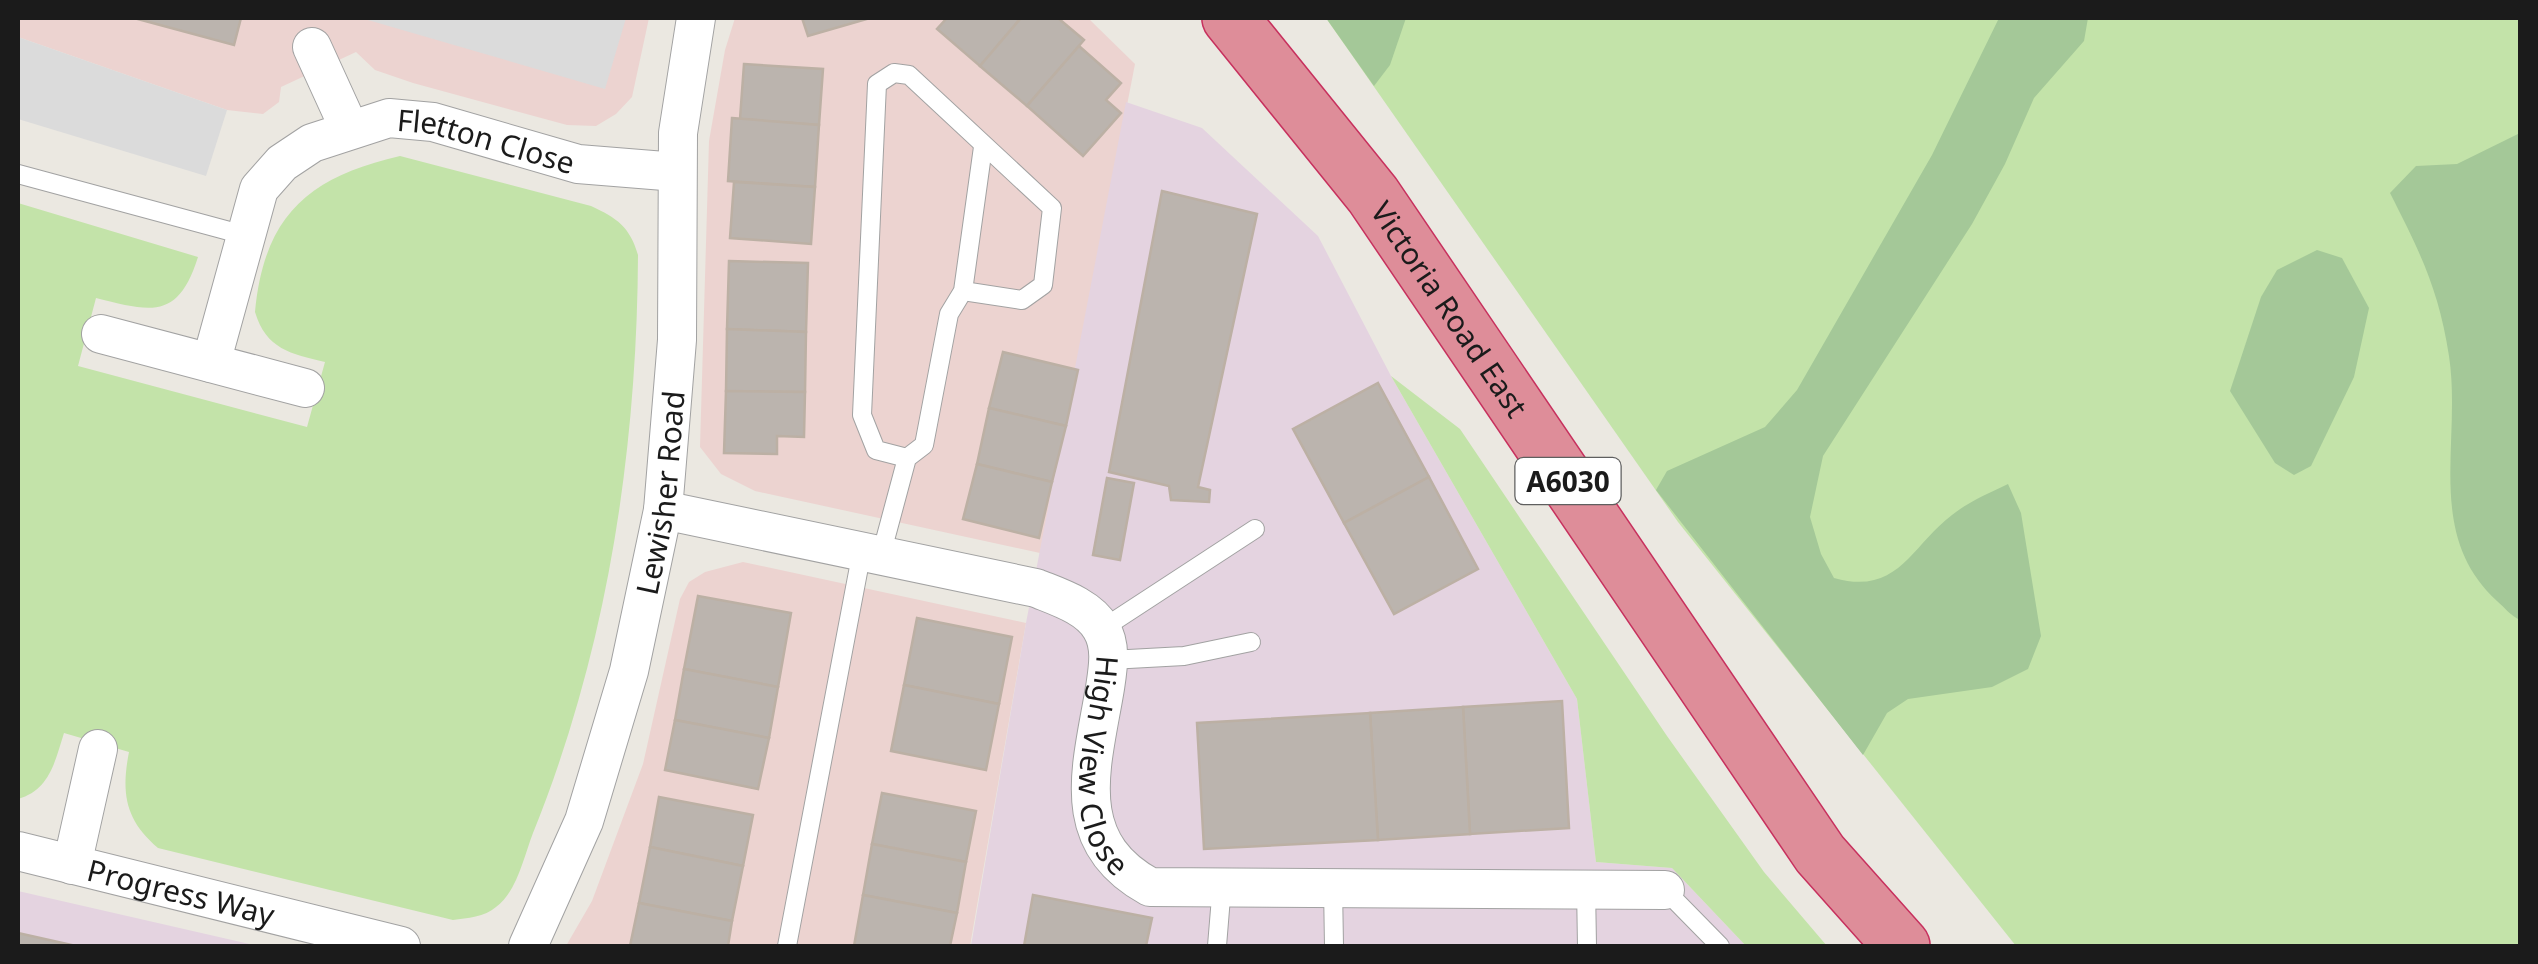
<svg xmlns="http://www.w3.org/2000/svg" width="2538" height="964" font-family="'Noto Sans',sans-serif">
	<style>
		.commercial { fill: #ecd3d0 }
		.industrial { fill: #e4d3e0 }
		.grass { fill: #c3e3a9 }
		.forest { fill: #a4c898 }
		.parking { fill: #dbdbdb }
		.building { fill: #bbb4ae; stroke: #bcb0a4; stroke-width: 2.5 }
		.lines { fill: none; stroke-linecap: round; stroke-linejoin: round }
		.lane-casing { stroke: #a2a2a2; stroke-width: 20 }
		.street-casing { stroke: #a2a2a2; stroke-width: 40 }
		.highway-casing { stroke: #c7315e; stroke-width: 58 }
		.lane { stroke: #fff; stroke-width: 18 }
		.street { stroke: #fff; stroke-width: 38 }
		.highway { stroke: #de8d99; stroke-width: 55 }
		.labels { text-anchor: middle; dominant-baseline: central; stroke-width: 8; stroke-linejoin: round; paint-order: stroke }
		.shield { fill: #fff; stroke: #5f5f5f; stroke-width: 2.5 }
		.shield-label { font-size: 28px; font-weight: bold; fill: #1b1b1b }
		.street-label { font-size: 30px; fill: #1b1b1b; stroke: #fff }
	</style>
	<rect width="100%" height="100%" fill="#ebe8e1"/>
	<g class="commercial">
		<polygon points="18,18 649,18 632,97 616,114 596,126 567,125 413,83 375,70 356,52 281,87 279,102 263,114 227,110 18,37"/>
		<polygon points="735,18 1088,18 1135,64 1040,553 755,491 721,474 700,447 709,141 725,50"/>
		<polygon points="743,562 1026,623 970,946 566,946 592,901 643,764 680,599 689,582 705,572"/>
	</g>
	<g class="industrial">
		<polygon points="1126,102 1202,128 1318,236 1391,376 1577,699 1596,862 1672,868 1746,946 971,946 1026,623"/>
		<polygon points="18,891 258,946 18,946"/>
	</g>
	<g class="grass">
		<polygon points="1326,18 2520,18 2520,946 2016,946 1678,522"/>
		<path d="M 400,156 L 591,206 C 617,218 630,227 638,255 C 637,452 607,650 533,833 C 524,856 517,892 496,907 C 485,917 467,918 453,920 L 158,848 C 125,820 121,793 129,752 L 64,733 C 55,761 50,790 18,799 L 18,203 L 198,257 C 178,320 152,312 96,298 L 78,366 L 307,427 L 325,362 C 291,354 266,349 255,312 C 264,215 309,177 400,156 Z"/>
		<polygon points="1391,376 1460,429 1667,736 1764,872 1827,946 1746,946 1672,868 1596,862 1577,699"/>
	</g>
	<g class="forest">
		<polygon points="1326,18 1406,18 1390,65 1374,86"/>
		<path d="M 1999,18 L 2088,18 L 2084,41 L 2034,98 L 2005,164 L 1972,224 L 1823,456 L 1810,517 L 1821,554 L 1834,578 C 1898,596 1910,547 1952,515 C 1968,502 1989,493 2008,484 L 2021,513 L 2041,636 L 2028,669 L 1992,687 L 1908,699 L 1887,713 L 1863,755 L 1656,490 L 1667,471 L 1765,427 L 1797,390 L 1932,155 Z"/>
		<path d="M 2520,133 L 2520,620 C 2511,616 2505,608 2497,601 C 2424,534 2462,442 2449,356 C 2439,290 2420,252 2390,193 L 2416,166 L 2457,164 Z"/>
		<polygon points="2317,250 2342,258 2369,308 2354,377 2311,466 2294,475 2275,463 2230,391 2261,297 2277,270"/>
	</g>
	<g class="parking">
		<polygon points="361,18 626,18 605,89"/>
		<polygon points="18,37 227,110 206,176 18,119"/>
	</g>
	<g class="building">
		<polygon points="134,18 241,18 234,45"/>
		<polygon points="802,18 870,18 808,36"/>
		<polygon points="947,18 1021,18 980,66 937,29"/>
		<polygon points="1021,18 1058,18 1084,40 1027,106 980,66"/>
		<polygon points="1079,46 1121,83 1106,100 1121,113 1083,156 1027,106"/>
		<polygon points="744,64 823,69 819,125 740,119"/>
		<polygon points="732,118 819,125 815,187 728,181"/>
		<polygon points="734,182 815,187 811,244 730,238"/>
		<polygon points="1162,191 1257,214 1198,487 1210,490 1209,502 1171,500 1169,486 1109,472"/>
		<polygon points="729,261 808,263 806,332 727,329"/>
		<polygon points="727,329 806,332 805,392 726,391"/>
		<polygon points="1003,352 1078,370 1066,426 989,408"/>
		<polygon points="1378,383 1429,477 1344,523 1293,429"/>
		<polygon points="726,391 805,392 804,437 777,436 777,454 724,453"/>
		<polygon points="989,408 1066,426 1052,482 977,464"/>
		<polygon points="977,464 1052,482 1039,538 963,519"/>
		<polygon points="1429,477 1478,569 1394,614 1344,523"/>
		<polygon points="1107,478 1134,483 1120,560 1093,555"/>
		<polygon points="698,596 791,613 778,687 684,669"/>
		<polygon points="917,618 1012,637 999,704 904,685"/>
		<polygon points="684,669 778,687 769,738 675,720"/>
		<polygon points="904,685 999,704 986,770 891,751"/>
		<polygon points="1562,701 1569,828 1470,834 1463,707"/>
		<polygon points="1463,707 1470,834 1378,840 1370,713"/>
		<polygon points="1370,713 1378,840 1204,849 1197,723"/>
		<polygon points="675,720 769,738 758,789 665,770"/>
		<polygon points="882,793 976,811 966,862 872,844"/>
		<polygon points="659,797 753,815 743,866 650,847"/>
		<polygon points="872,844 966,862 957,913 863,895"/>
		<polygon points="650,847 743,866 732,921 639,903"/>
		<polygon points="863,895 957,913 950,946 854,946"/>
		<polygon points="1033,895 1152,918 1146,946 1024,946"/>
		<polygon points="639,903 732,921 728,946 630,946"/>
		<polygon points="18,933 76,946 18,946"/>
	</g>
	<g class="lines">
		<g class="lane-casing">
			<g id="lane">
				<polyline points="18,174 244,235"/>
				<polyline points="907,458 876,450 862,415 877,84 894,73 909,75 1052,208 1043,285 1022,300 963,291"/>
				<polyline points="881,555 907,458 924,445 949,314 963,291 983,147"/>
				<polyline points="1102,629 1255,529"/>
				<polyline points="1110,660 1184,656 1251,642"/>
				<polyline points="1333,887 1334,946"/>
				<polyline points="1586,887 1587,946"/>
				<polyline points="1665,890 1720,946"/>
				<polyline points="787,946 862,551"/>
				<polyline points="1217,946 1222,885"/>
			</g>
		</g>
		<g class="street-casing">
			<g id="street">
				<polyline points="312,47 349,128"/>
				<polyline points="101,334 305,388"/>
				<path id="s1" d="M 211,363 L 259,189 L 282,163 L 312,143 L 389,118 L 433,122 L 578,164 L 677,172"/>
				<path id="s2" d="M 663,510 L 1036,588 C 1058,597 1088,606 1101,628 C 1112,646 1108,668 1105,688 C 1092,766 1066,841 1150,887 L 1665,890"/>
				<path id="s3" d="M 18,851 L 401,946"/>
				<polyline points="72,865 98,749"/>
				<path id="s4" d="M 528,946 L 584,821 L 629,671 L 663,510 L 677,340 L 678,133 L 696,18"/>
			</g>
		</g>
		<g class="highway-casing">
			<g id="highway">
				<path id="s5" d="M 1230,18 L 1373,195 L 1820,854 L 1902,946"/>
			</g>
		</g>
		<use href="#lane" class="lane"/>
		<use href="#street" class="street"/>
		<use href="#highway" class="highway"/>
	</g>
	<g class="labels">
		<rect class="shield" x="1515.5" y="458" width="105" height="46" rx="8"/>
		<g class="shield-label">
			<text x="1568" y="481">A6030</text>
		</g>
		<g class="street-label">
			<text stroke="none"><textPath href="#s1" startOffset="432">Fletton Close</textPath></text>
			<text stroke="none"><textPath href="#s5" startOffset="365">Victoria Road East</textPath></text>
			<text stroke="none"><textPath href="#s4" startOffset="475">Lewisher Road</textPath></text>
			<text stroke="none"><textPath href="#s2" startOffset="600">High View Close</textPath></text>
			<text stroke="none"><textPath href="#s3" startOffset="168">Progress Way</textPath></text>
		</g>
	</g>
	<rect width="2538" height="964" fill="none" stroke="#1b1b1b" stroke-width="40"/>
</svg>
